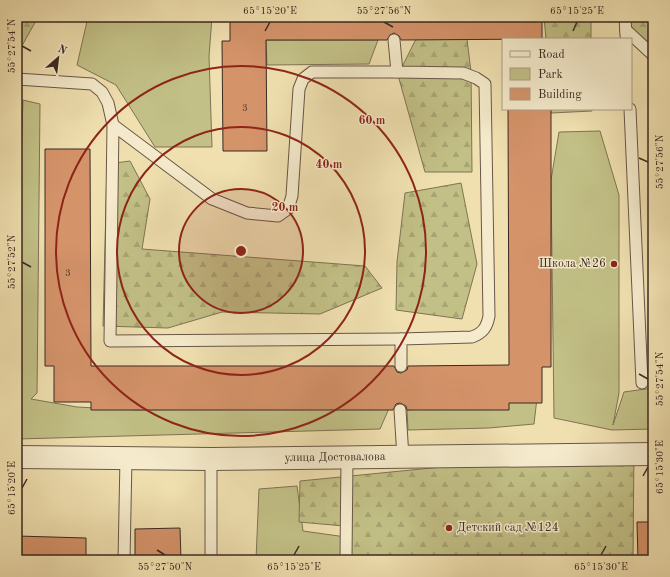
<svg xmlns="http://www.w3.org/2000/svg" width="670" height="577" font-family="'Old Standard TT',serif">
	<style>
		.green { fill: #c2c086; stroke: #7e7454 }
		.forest { fill: url(#forest-firs); stroke: #7e7454 }
		.building { fill: #d5936a; stroke: #3a2923 }
		.lines { fill: none; stroke-linecap: round; stroke-linejoin: round }
		.lane-casing { stroke: #685746; stroke-width: 13 }
		.street-casing { stroke: #685746; stroke-width: 24 }
		.lane { stroke: #f5ebcc; stroke-width: 11 }
		.street { stroke: #f5ebcc; stroke-width: 22 }
		.ticks { fill: none; stroke: #3a2923; stroke-width: 1.5 }
		.ring { fill: none; stroke: #8f2418; stroke-width: 2 }
		.poi-dot { fill: #8f2418; stroke: #f5ebcc; stroke-width: 1.5 }
		.labels { text-anchor: middle; dominant-baseline: central; stroke-width: 3; stroke-linejoin: round; paint-order: stroke }
		.number-label { font-size: 10px; fill: #614435 }
		.poi-label { font-size: 12px; fill: #3a2923; stroke: #f5ebcc; text-anchor: end }
		.street-label { font-size: 12px; fill: #3a2923; stroke: #f5ebcc }
		.centre { fill: #8f2418; stroke: #f5ebcc; stroke-width: 2 }
		.ring-label { font-size: 12px; text-anchor: middle; font-weight: bold; fill: #8f2418; stroke: #f5ebcc; stroke-width: 3; stroke-linejoin: round; paint-order: stroke }
		.neatline { fill: none; stroke: #3a2923; stroke-width: 1.5 }
		.ticks-label { font-size: 10px; text-anchor: middle; fill: #3a2923 }
	</style>
	<defs>
		<pattern id="forest-firs" width="22" height="20" patternUnits="userSpaceOnUse"><rect width="22" height="20" fill="#c2c086"/><path d="M5 1l3.5 6h-7zM16 11l3.5 6h-7z" fill="#a7a573"/></pattern>
	</defs>
	<rect width="100%" height="100%" fill="#f0e0b0"/>
	<filter id="stains"><feTurbulence type="fractalNoise" baseFrequency=".005" numOctaves="4"/><feColorMatrix values="0 0 0 0 .2 0 0 0 0 .09 0 0 0 0 .02 0 0 0 .5 -.17"/></filter>
	<radialGradient id="worn" r=".72"><stop offset=".6" stop-color="#630" stop-opacity="0"/><stop offset="1" stop-color="#630" stop-opacity=".3"/></radialGradient>
	<g class="green">
		<polygon points="88,17 212,17 209,56 212,147 155,147 116,85 77,65"/>
		<polygon points="266,40 378,40 369,64 267,65"/>
		<polygon points="23,100 40,104 37,393 31,399 77,407 137,410 390,406 380,429 17,439 17,274"/>
		<polygon points="600,131 619,195 619,393 613,425 624,392 653,388 653,429 612,430 554,418 551,180 559,132"/>
		<polygon points="653,166 653,366 651,364 649,193"/>
		<polygon points="537,398 534,424 489,428 408,430 407,410"/>
		<polygon points="297,486 303,531 346,537 341,560 256,560 259,489"/>
	</g>
	<g class="forest">
		<polygon points="17,17 38,17 18,53 17,53"/>
		<polygon points="544,17 591,17 591,39 546,39"/>
		<polygon points="626,17 653,17 653,54 642,46"/>
		<polygon points="416,39 467,39 471,72 472,172 425,172 398,75"/>
		<polygon points="550,109 592,109 592,111 551,113"/>
		<polygon points="130,161 150,199 142,249 365,266 382,288 320,314 222,312 168,328 103,326 107,164"/>
		<polygon points="461,183 477,264 462,319 396,310 397,262 405,193"/>
		<polygon points="634,448 633,560 512,560 511,557 430,560 348,560 344,526 299,522 300,481"/>
	</g>
	<g class="building">
		<polygon points="230,17 542,17 542,39 401,40 399,36 394,33 390,35 387,40 266,40 267,151 223,151 222,41 230,41"/>
		<polygon points="508,109 551,109 551,367 542,367 542,403 509,403 509,410 407,410 406,406 400,403 396,404 393,410 91,410 91,402 54,402 54,366 45,366 45,149 90,149 91,366 394,366 397,372 401,373 407,370 408,366 509,365"/>
		<polygon points="637,522 653,522 653,560 638,560"/>
		<polygon points="180,528 181,560 135,560 135,529"/>
		<polygon points="17,536 86,538 86,560 17,560"/>
	</g>
	<g class="lines">
		<g class="lane-casing">
			<g id="lane">
				<polyline points="625,17 626,36"/>
				<polyline points="626,30 653,55"/>
				<path d="M 394,40 L 397,72 L 463,73 L 476,78 L 485,84 L 489,316 C 487,327 483,333 472,337 L 401,339 L 401,366"/>
				<polyline points="17,79 92,84 102,92 108,103 113,125 110,341 401,339"/>
				<polyline points="630,109 642,383"/>
				<polyline points="113,125 212,199 247,213 278,216 288,209 292,196 299,89 303,79 312,72 397,72"/>
				<polyline points="400,410 403,457"/>
				<polyline points="124,560 126,458"/>
				<polyline points="211,560 211,459"/>
				<polyline points="346,560 347,457"/>
			</g>
		</g>
		<g class="street-casing">
			<g id="street">
				<path id="s1" d="M 17,457 L 211,459 L 653,454"/>
			</g>
		</g>
		<use href="#lane" class="lane"/>
		<use href="#street" class="street"/>
	</g>
	<path class="ticks" d="M 384,22 L 393,27M 265,31 L 270,22M 573,31 L 577,22M 22,46 L 31,51M 639,158 L 648,162M 22,262 L 31,267M 639,374 L 648,379M 643,476 L 648,467M 22,488 L 27,479M 157,550 L 165,555M 294,555 L 299,546M 601,555 L 606,546"/>
	<circle cx="241" cy="251" r="62" fill="#8f2418" fill-opacity=".12"/>
	<g class="ring">
		<circle cx="241" cy="251" r="62"/>
		<circle cx="241" cy="251" r="124"/>
		<circle cx="241" cy="251" r="185"/>
	</g>
	<g class="poi-dot">
		<circle cx="614" cy="264" r="4"/>
		<circle cx="449" cy="528" r="4"/>
	</g>
	<g class="labels">
		<g class="number-label">
			<text x="245" y="108">3</text>
			<text x="68" y="273">3</text>
		</g>
		<g class="poi-label">
			<text x="606" y="264">Школа №26</text>
			<text x="457" y="528" text-anchor="start">Детский сад №124</text>
		</g>
		<g class="street-label">
			<text stroke="none"><textPath href="#s1" startOffset="318">улица Достовалова</textPath></text>
		</g>
	</g>
	<circle cx="241" cy="251" r="6" class="centre"/>
	<g class="ring-label">
		<text x="372" y="124">60 m</text>
		<text x="329" y="168">40 m</text>
		<text x="285" y="211">20 m</text>
	</g>
	<rect width="670" height="577" fill="none" stroke="#f0e0b0" stroke-width="44"/>
	<rect x="502" y="38" width="130" height="72" fill="#f5ebcc" stroke="#aa9d88"/>
	<rect x="510" y="51" width="20" height="6" fill="#f5ebcc" stroke="#aa9d88"/>
	<text x="538" y="58" font-size="12" fill="#3a2923">Road</text>
	<rect x="510" y="68" width="20" height="12" fill="#c2c086" stroke="#aa9d88"/>
	<text x="538" y="78" font-size="12" fill="#3a2923">Park</text>
	<rect x="510" y="88" width="20" height="12" fill="#d5936a" stroke="#aa9d88"/>
	<text x="538" y="98" font-size="12" fill="#3a2923">Building</text>
	<g transform="translate(58 58) rotate(28)" stroke="#f5ebcc" stroke-width="3" paint-order="stroke">
	<path d="M0-3L7 15L0 10L-7 15Z" fill="#3a2923"/>
	<text y="-6" font-size="11" font-weight="bold" text-anchor="middle" fill="#3a2923">N</text>
	</g>
	<rect x="22" y="22" width="626" height="533" class="neatline"/>
	<g class="ticks-label">
		<text x="270" y="14">65°15'20"E</text>
		<text x="384" y="14">55°27'56"N</text>
		<text x="577" y="14">65°15'25"E</text>
		<text transform="translate(11 46) rotate(-90)" y="4">55°27'54"N</text>
		<text transform="translate(659 162) rotate(-90)" y="4">55°27'56"N</text>
		<text transform="translate(11 262) rotate(-90)" y="4">55°27'52"N</text>
		<text transform="translate(659 379) rotate(-90)" y="4">55°27'54"N</text>
		<text transform="translate(659 467) rotate(-90)" y="4">65°15'30"E</text>
		<text transform="translate(11 488) rotate(-90)" y="4">65°15'20"E</text>
		<text x="165" y="570">55°27'50"N</text>
		<text x="294" y="570">65°15'25"E</text>
		<text x="601" y="570">65°15'30"E</text>
	</g>
	<rect width="100%" height="100%" filter="url(#stains)"/>
	<rect width="100%" height="100%" fill="url(#worn)"/>
</svg>
